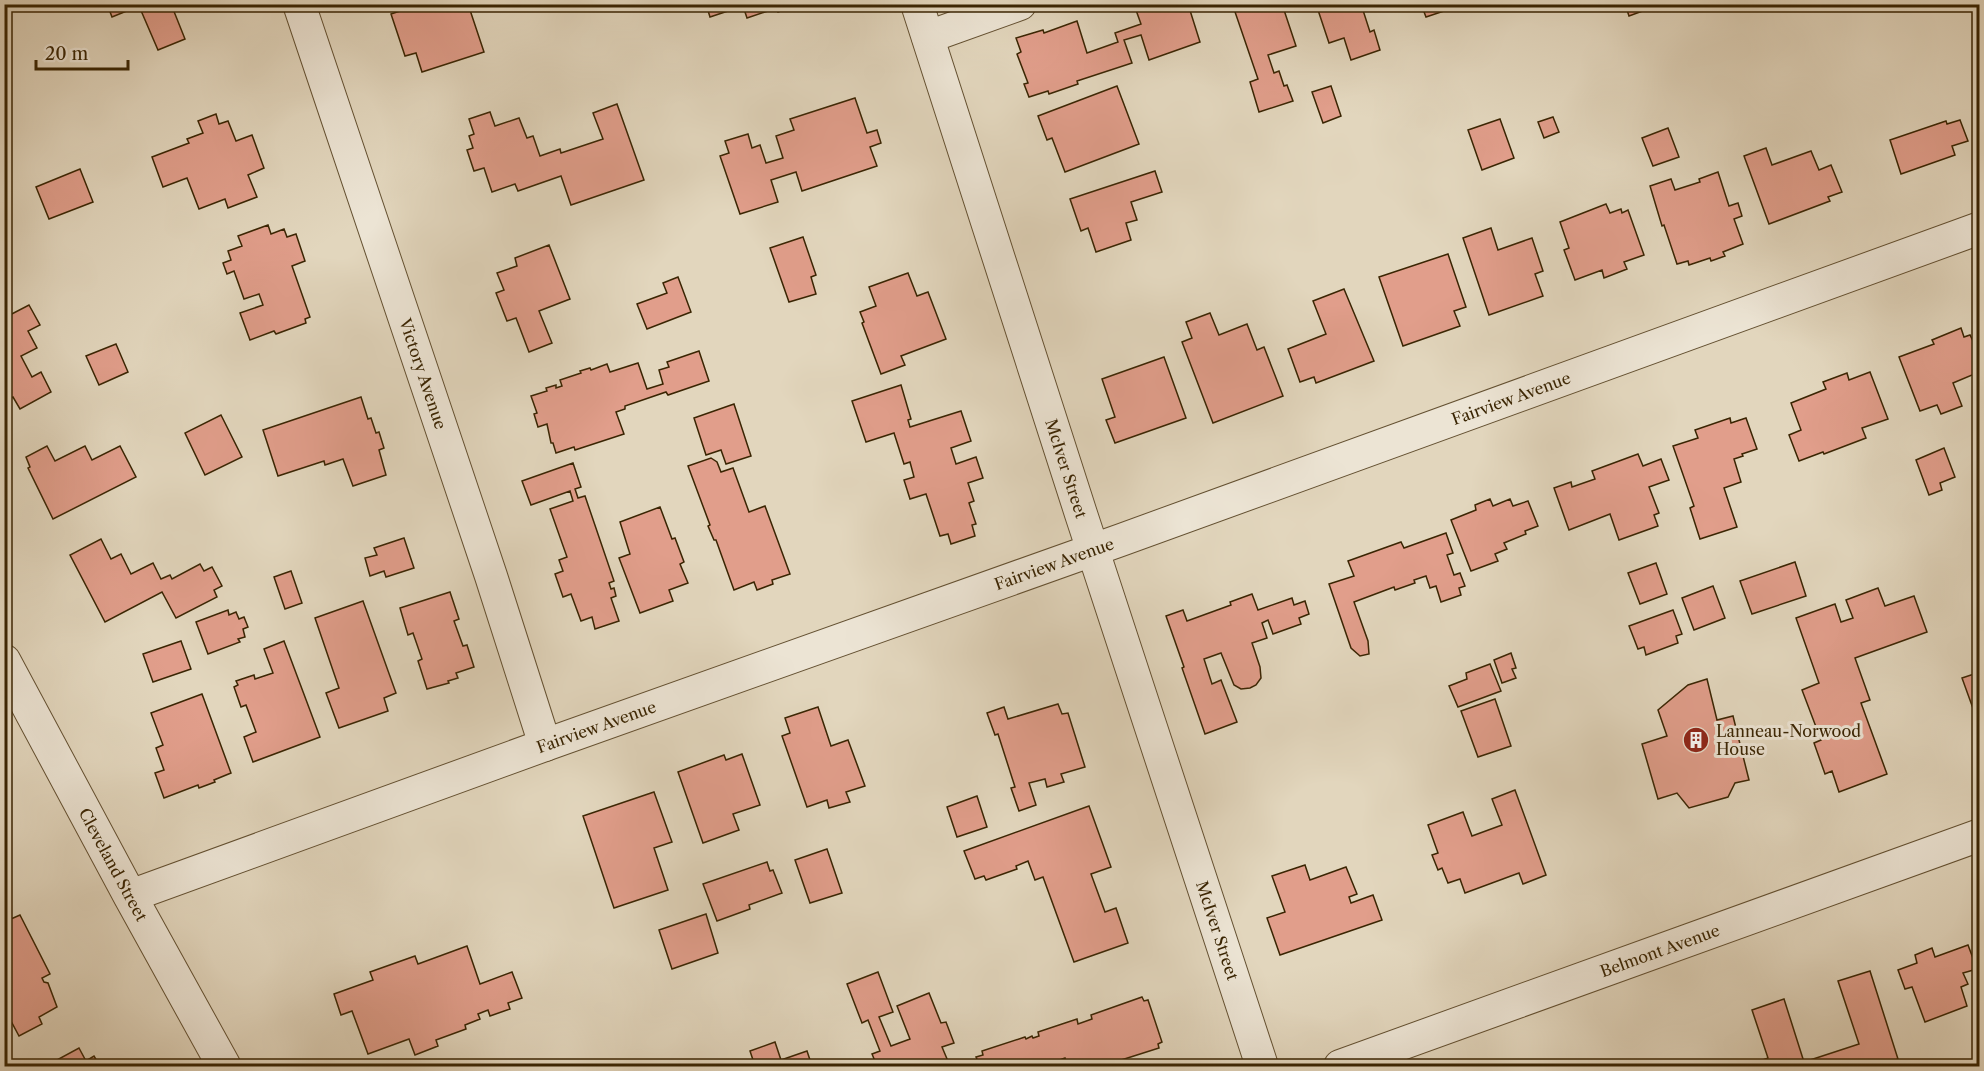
<svg xmlns="http://www.w3.org/2000/svg" width="1984" height="1071" font-family="'Libre Caslon Text',serif">
	<style>
		.building { fill: #e19e8b; stroke: #3a2503; stroke-width: 1.5 }
		.lines { fill: none; stroke-linecap: round; stroke-linejoin: round }
		.minor-casing { stroke: #645132; stroke-width: 34 }
		.tertiary-casing { stroke: #645132; stroke-width: 35 }
		.minor { stroke: #ece4d4; stroke-width: 32 }
		.tertiary { stroke: #ece4d4; stroke-width: 33 }
		.labels { text-anchor: middle; dominant-baseline: central; stroke-width: 6; stroke-linejoin: round; paint-order: stroke }
		.street-label { font-size: 16px; fill: #3a2503; stroke: #ece4d4 }
		.poi-label { font-size: 16px; fill: #3a2503; stroke: #ece4d4; text-anchor: start }
	</style>
	<rect width="100%" height="100%" fill="#e2d6bd"/>
	<filter id="stains"><feTurbulence type="fractalNoise" baseFrequency=".00333" numOctaves="4"/><feColorMatrix values="0 0 0 0 .2 0 0 0 0 .09 0 0 0 0 .02 0 0 0 .5 -.17"/></filter>
	<radialGradient id="worn" r=".72"><stop offset=".6" stop-color="#630" stop-opacity="0"/><stop offset="1" stop-color="#630" stop-opacity=".3"/></radialGradient>
	<g class="building">
		<polygon points="107,4 171,4 185,39 158,50 139,6 112,17"/>
		<polygon points="403,4 468,4 484,52 422,72 416,53 405,56 391,14 403,10 401,5"/>
		<polygon points="706,4 801,4 778,12 777,8 747,18 743,6 710,17"/>
		<polygon points="1148,4 1188,4 1200,42 1149,60 1141,35 1124,40 1132,63 1077,81 1078,84 1049,94 1048,91 1029,97 1024,84 1028,83 1017,54 1021,52 1016,38 1043,30 1044,33 1077,21 1087,53 1118,42 1115,33 1141,24 1136,10"/>
		<polygon points="1239,4 1282,4 1296,46 1268,55 1274,73 1279,71 1284,86 1287,85 1293,101 1259,112 1250,82 1258,79 1233,6"/>
		<polygon points="1316,4 1361,4 1370,32 1374,30 1380,50 1351,60 1344,38 1329,43"/>
		<polygon points="1421,4 1449,4 1450,9 1426,17"/>
		<polygon points="1625,4 1659,4 1659,5 1629,16"/>
		<polygon points="1117,86 1139,144 1065,172 1052,138 1047,140 1038,116"/>
		<polygon points="1331,86 1341,116 1323,123 1312,92"/>
		<polygon points="855,98 867,133 877,130 881,143 870,147 877,166 802,191 796,172 771,180 778,202 740,214 720,156 729,153 725,141 748,134 752,148 760,145 766,163 783,158 776,136 794,130 790,119"/>
		<polygon points="617,104 644,180 571,205 561,176 518,191 515,184 492,192 484,168 474,171 467,150 473,148 469,136 474,134 469,119 490,112 495,126 519,118 527,138 533,136 540,156 560,149 561,153 603,139 593,113"/>
		<polygon points="216,114 219,124 228,121 236,141 252,135 264,168 248,175 257,197 228,208 225,199 199,209 187,178 163,187 152,157 189,143 187,139 203,133 198,121"/>
		<polygon points="1553,117 1559,132 1544,138 1538,122"/>
		<polygon points="1500,119 1514,158 1482,170 1468,130"/>
		<polygon points="1960,120 1968,141 1952,146 1955,155 1901,174 1890,140 1946,121 1947,124"/>
		<polygon points="1668,128 1679,157 1653,166 1642,138"/>
		<polygon points="1766,148 1772,165 1811,151 1819,170 1831,165 1842,192 1828,197 1830,201 1769,224 1744,156"/>
		<polygon points="80,169 93,202 49,219 36,187"/>
		<polygon points="1155,171 1162,192 1131,202 1137,220 1126,223 1131,240 1096,252 1088,228 1081,231 1070,199"/>
		<polygon points="1718,172 1729,206 1738,203 1742,216 1734,219 1743,244 1723,252 1725,256 1711,261 1710,258 1689,265 1688,261 1677,264 1664,225 1662,226 1650,186 1671,179 1675,190 1700,182 1699,179"/>
		<polygon points="1606,204 1610,213 1621,209 1622,213 1628,210 1644,255 1624,262 1627,269 1604,278 1602,270 1575,280 1564,250 1569,248 1560,222"/>
		<polygon points="268,225 271,234 284,229 287,237 296,234 305,261 292,266 310,317 305,319 306,323 276,334 274,331 250,340 240,313 263,305 259,294 244,299 234,271 227,274 223,263 231,260 228,251 242,246 238,236"/>
		<polygon points="1491,228 1498,250 1532,238 1543,271 1535,274 1543,296 1489,315 1463,238"/>
		<polygon points="803,237 816,275 811,277 816,294 789,302 770,248"/>
		<polygon points="549,245 570,299 539,311 552,343 529,352 516,318 507,321 496,293 504,290 497,273 517,266 515,258"/>
		<polygon points="1448,254 1466,307 1454,311 1460,326 1403,346 1379,277"/>
		<polygon points="908,273 917,296 928,292 946,339 901,356 905,365 881,374 862,323 864,322 860,312 876,306 869,287"/>
		<polygon points="678,277 691,312 647,329 637,304 667,293 663,283"/>
		<polygon points="1344,289 1374,361 1316,383 1314,377 1300,382 1288,349 1326,334 1313,301"/>
		<polygon points="29,305 40,325 28,331 37,348 21,356 32,377 41,372 51,392 20,409 13,397 4,401 4,318"/>
		<polygon points="1210,313 1219,335 1247,324 1257,350 1264,347 1283,396 1213,423 1182,342 1192,338 1186,322"/>
		<polygon points="1961,328 1964,337 1970,335 1973,341 1979,338 1980,340 1980,363 1973,366 1977,373 1953,383 1962,406 1941,414 1937,405 1920,411 1899,357 1934,344 1932,340"/>
		<polygon points="116,344 128,372 99,385 86,356"/>
		<polygon points="699,351 709,381 668,395 666,392 625,406 625,409 616,412 624,434 575,450 574,447 556,453 553,443 551,443 547,424 538,427 534,414 537,413 531,396 547,391 546,388 556,385 556,388 562,386 560,380 581,373 580,371 590,368 591,370 607,364 610,372 638,363 647,389 663,384 659,370 669,367 667,362"/>
		<polygon points="1164,357 1186,418 1115,443 1106,420 1115,417 1102,379"/>
		<polygon points="1870,372 1888,419 1862,428 1866,438 1824,454 1823,452 1799,461 1789,435 1801,430 1791,403 1826,389 1823,382 1847,373 1849,380"/>
		<polygon points="901,385 911,419 908,420 910,427 961,411 971,441 951,448 956,464 976,457 983,478 968,483 974,501 969,503 976,524 972,525 975,536 951,544 948,534 940,536 926,494 910,499 904,480 914,477 910,462 904,464 894,433 866,442 852,401"/>
		<polygon points="361,397 368,419 371,418 376,433 379,432 384,448 379,450 386,475 353,486 343,459 325,465 324,461 278,476 263,430"/>
		<polygon points="734,404 751,456 726,464 721,450 706,455 694,418"/>
		<polygon points="221,415 242,457 205,475 185,433"/>
		<polygon points="1730,418 1731,423 1746,418 1757,449 1742,454 1743,456 1734,459 1741,482 1724,488 1737,527 1700,539 1690,508 1694,506 1673,446 1698,438 1695,430"/>
		<polygon points="47,446 55,461 85,446 92,460 120,446 136,477 53,519 28,468 30,467 26,457"/>
		<polygon points="1944,448 1955,477 1940,483 1942,490 1929,495 1916,460"/>
		<polygon points="1638,454 1643,466 1661,459 1669,480 1649,487 1659,513 1654,515 1658,526 1619,540 1610,514 1569,530 1554,488 1571,482 1572,487 1595,479 1592,471"/>
		<polygon points="711,458 717,462 721,472 733,468 749,512 765,506 790,574 772,580 773,584 757,590 754,582 734,590 716,540 714,540 708,526 710,525 688,466"/>
		<polygon points="573,463 581,487 575,489 578,498 585,496 614,581 609,583 611,589 614,588 616,596 611,598 619,621 595,629 592,617 581,621 571,594 563,597 555,574 563,571 559,560 567,557 550,509 573,501 570,491 531,505 522,481"/>
		<polygon points="1490,499 1493,506 1510,499 1513,506 1528,501 1538,526 1525,531 1526,534 1504,543 1507,549 1495,554 1498,561 1471,571 1451,520 1476,510 1475,505"/>
		<polygon points="660,507 672,539 675,538 684,562 680,564 688,583 669,590 673,601 640,613 619,558 630,554 620,522"/>
		<polygon points="1446,533 1453,553 1447,555 1454,575 1460,573 1465,586 1459,588 1461,595 1441,602 1436,586 1430,588 1426,576 1414,580 1415,583 1395,590 1394,587 1354,602 1368,641 1369,654 1360,656 1351,648 1329,584 1354,576 1348,561 1401,542 1404,548"/>
		<polygon points="404,538 414,568 386,577 384,571 370,576 365,558 377,555 374,548"/>
		<polygon points="101,539 111,559 121,554 131,574 153,563 161,579 170,575 172,579 200,564 204,571 212,567 222,586 214,590 217,597 176,618 162,592 105,622 70,555"/>
		<polygon points="1795,562 1806,596 1752,614 1740,581"/>
		<polygon points="1656,563 1667,594 1640,604 1628,573"/>
		<polygon points="291,571 302,603 285,609 274,577"/>
		<polygon points="1713,586 1725,618 1694,630 1682,598"/>
		<polygon points="1878,588 1885,606 1914,596 1927,632 1855,658 1870,700 1861,703 1887,774 1839,792 1832,771 1825,774 1814,743 1821,740 1802,690 1819,683 1796,618 1835,604 1841,622 1853,618 1846,600"/>
		<polygon points="450,592 459,619 454,621 463,646 467,645 474,667 456,673 458,678 448,681 449,683 427,689 418,661 422,659 413,633 408,635 400,608"/>
		<polygon points="1252,594 1258,610 1292,598 1294,605 1305,601 1309,614 1299,618 1301,624 1273,634 1268,620 1262,623 1267,638 1252,643 1260,667 1261,678 1256,685 1250,688 1241,689 1234,685 1221,653 1204,659 1212,684 1221,680 1237,722 1205,734 1182,668 1184,667 1166,616 1183,610 1187,621 1231,605 1230,602"/>
		<polygon points="363,601 396,693 384,698 388,711 339,728 326,693 339,688 315,618"/>
		<polygon points="228,610 229,615 236,612 239,619 244,617 248,627 243,629 245,637 238,639 240,642 208,654 196,622"/>
		<polygon points="1673,610 1682,634 1676,636 1678,643 1646,655 1644,647 1638,649 1629,626"/>
		<polygon points="181,641 191,669 153,682 143,654"/>
		<polygon points="284,641 320,737 253,762 244,737 256,732 246,705 241,707 234,687 238,685 236,681 254,675 255,679 273,673 264,649"/>
		<polygon points="1511,653 1516,668 1512,669 1516,678 1502,683 1494,660"/>
		<polygon points="1490,664 1501,691 1458,707 1449,686 1467,679 1466,673"/>
		<polygon points="1980,672 1980,713 1975,714 1962,678"/>
		<polygon points="1707,679 1717,720 1733,716 1749,780 1735,783 1728,797 1689,808 1677,793 1658,799 1642,744 1667,736 1658,710 1688,685"/>
		<polygon points="202,694 231,773 214,780 215,782 199,788 198,785 164,798 155,773 164,770 156,748 163,745 151,713"/>
		<polygon points="1495,699 1511,746 1478,757 1461,711"/>
		<polygon points="1058,704 1062,714 1068,713 1085,767 1061,774 1064,782 1047,787 1045,779 1029,783 1036,805 1019,811 1011,788 1015,787 998,734 995,735 987,713 1004,707 1008,719"/>
		<polygon points="818,707 831,746 848,740 865,786 846,792 850,802 829,808 827,800 807,807 782,736 790,733 785,718"/>
		<polygon points="742,754 760,805 733,814 739,830 703,843 678,772 724,755 726,760"/>
		<polygon points="1515,790 1546,875 1523,884 1519,873 1465,893 1460,879 1448,883 1442,868 1438,870 1432,855 1438,853 1428,825 1463,812 1472,836 1502,825 1492,799"/>
		<polygon points="654,792 672,842 654,848 668,890 614,908 583,816"/>
		<polygon points="977,796 987,827 957,837 947,807"/>
		<polygon points="1089,806 1111,867 1091,874 1105,912 1116,908 1128,943 1074,962 1043,877 1035,880 1028,861 1016,866 1017,869 986,880 984,876 975,879 964,851"/>
		<polygon points="827,849 842,893 810,903 795,860"/>
		<polygon points="767,862 770,871 773,870 782,893 749,905 750,909 717,921 703,884"/>
		<polygon points="1305,865 1310,880 1346,867 1357,894 1349,897 1351,903 1373,895 1382,920 1280,955 1267,918 1285,912 1272,876"/>
		<polygon points="706,914 718,953 672,969 659,930"/>
		<polygon points="20,915 50,974 42,978 44,982 48,983 57,1007 39,1017 42,1024 19,1036 4,1008 4,922"/>
		<polygon points="1968,945 1977,969 1963,973 1968,984 1961,987 1967,1006 1925,1022 1912,987 1905,989 1898,970 1917,963 1915,955 1932,948 1935,957"/>
		<polygon points="467,946 480,984 512,972 522,998 508,1003 510,1009 490,1016 488,1010 478,1014 480,1019 465,1025 466,1029 436,1040 438,1046 415,1055 409,1039 368,1054 352,1011 341,1015 334,994 373,980 370,972 415,956 418,964"/>
		<polygon points="1870,971 1898,1059 1877,1066 1762,1066 1760,1061 1768,1058 1752,1010 1784,999 1804,1062 1859,1044 1838,981"/>
		<polygon points="878,972 893,1012 879,1017 891,1046 910,1039 897,1006 929,993 941,1023 946,1022 954,1043 942,1047 950,1066 877,1066 872,1054 880,1051 868,1020 862,1023 847,984"/>
		<polygon points="1142,997 1144,1001 1148,1000 1162,1042 1158,1044 1159,1048 1115,1062 1117,1066 1068,1066 1065,1058 1043,1066 980,1066 976,1057 983,1055 982,1051 1025,1037 1026,1039 1032,1036 1033,1038 1039,1036 1038,1032 1077,1019 1078,1024 1092,1019 1091,1015"/>
		<polygon points="775,1042 781,1060 807,1051 812,1066 755,1066 750,1051"/>
		<polygon points="79,1048 86,1061 94,1056 100,1066 58,1066 55,1061"/>
	</g>
	<g class="lines">
		<g class="minor-casing">
			<g id="minor">
				<path id="s1" d="M 299,4 L 491,576 L 545,745"/>
				<path id="s2" d="M 917,4 L 1081,514 L 1262,1066"/>
				<polyline points="928,37 1020,4"/>
				<path id="s3" d="M 130,896 L 545,745 L 1121,540 L 1980,228"/>
				<path id="s4" d="M 1340,1066 L 1980,835"/>
			</g>
		</g>
		<g class="tertiary-casing">
			<g id="tertiary">
				<path id="s5" d="M 4,661 L 130,896 L 224,1066"/>
			</g>
		</g>
		<use href="#minor" class="minor"/>
		<use href="#tertiary" class="tertiary"/>
	</g>
	<defs>
		<g id="building-disc" transform="scale(1.35)"><circle r="9.5" fill="#8f2418" stroke="#ece4d4"/><path d="M-4-6H4V6H1V3H-1V6H-4ZM-2.5-4.3h1.7v1.8h-1.7ZM.8-4.3h1.7v1.8H.8ZM-2.5-1h1.7V.8h-1.7ZM.8-1h1.7V.8H.8Z" fill="#fff"/></g>
	</defs>
	<g fill-rule="evenodd">
		<use href="#building-disc" x="1696" y="740"/>
	</g>
	<g class="labels">
		<g class="street-label">
			<text stroke="none"><textPath href="#s1" startOffset="390">Victory Avenue</textPath></text>
			<text stroke="none"><textPath href="#s3" startOffset="1468">Fairview Avenue</textPath></text>
			<text stroke="none"><textPath href="#s2" startOffset="488">McIver Street</textPath></text>
			<text stroke="none"><textPath href="#s3" startOffset="982">Fairview Avenue</textPath></text>
			<text stroke="none"><textPath href="#s3" startOffset="496">Fairview Avenue</textPath></text>
			<text stroke="none"><textPath href="#s5" startOffset="231">Cleveland Street</textPath></text>
			<text stroke="none"><textPath href="#s2" startOffset="974">McIver Street</textPath></text>
			<text stroke="none"><textPath href="#s4" startOffset="340">Belmont Avenue</textPath></text>
		</g>
		<g class="poi-label">
			<text x="1716" y="731">Lanneau-Norwood<tspan x="1716" dy="18">House</tspan></text>
		</g>
	</g>
	<rect width="1984" height="1071" fill="none" stroke="#e2d6bd" stroke-width="24"/>
	<rect x="6" y="6" width="1972" height="1059" fill="none" stroke="#3a2503" stroke-width="3"/>
	<rect x="12" y="12" width="1960" height="1047" fill="none" stroke="#3a2503" stroke-width="1.5"/>
	<path d="M36 60v9h92v-9" fill="none" stroke="#3a2503" stroke-width="3"/>
	<text x="45" y="60" font-size="18" fill="#3a2503" stroke="#ece4d4" stroke-width="4.5" paint-order="stroke">20 m</text>
	<rect width="100%" height="100%" filter="url(#stains)"/>
	<rect width="100%" height="100%" fill="url(#worn)"/>
</svg>
